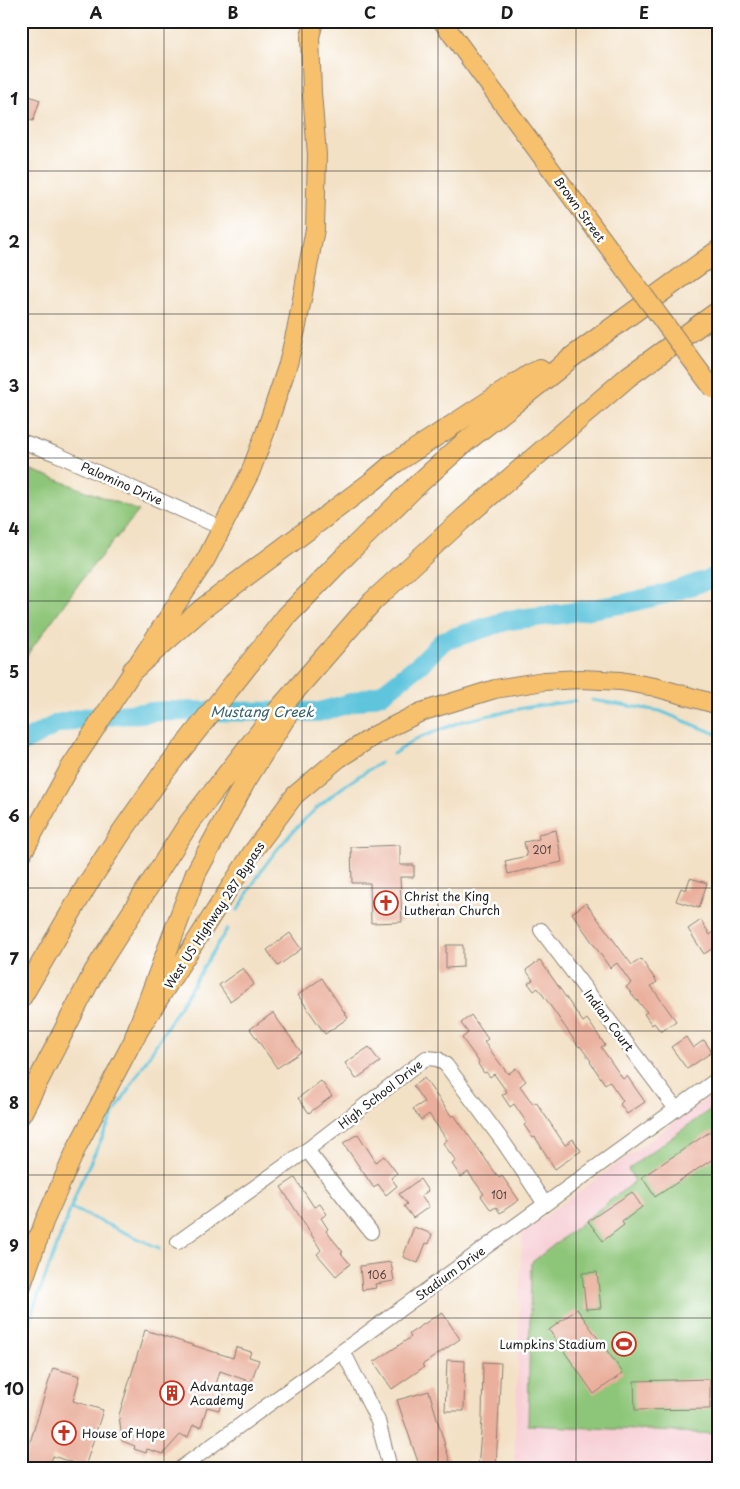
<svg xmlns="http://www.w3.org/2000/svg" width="740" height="1489" font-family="'Playpen Sans',sans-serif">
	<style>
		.built { fill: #f7cfd5 }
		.green { fill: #8ec679; stroke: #55714a }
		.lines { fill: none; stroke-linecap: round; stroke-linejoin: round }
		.stream { stroke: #5fc5dd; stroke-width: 3 }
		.river { stroke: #5fc5dd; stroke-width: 20 }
		.building { fill: #eab09d }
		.minor-casing { stroke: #887e71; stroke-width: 16 }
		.major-casing { stroke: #887e71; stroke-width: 20 }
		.highway-casing { stroke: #887e71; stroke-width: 22 }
		.minor { stroke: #fff; stroke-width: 14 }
		.major { stroke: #f7c06c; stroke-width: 18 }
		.highway { stroke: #f7c06c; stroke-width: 20 }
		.major-bridge-casing { stroke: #887e71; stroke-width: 20; stroke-linecap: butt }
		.major-bridge { stroke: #f7c06c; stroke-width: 18 }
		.grid { fill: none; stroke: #1c1c1c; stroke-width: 1; stroke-opacity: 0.55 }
		.labels { text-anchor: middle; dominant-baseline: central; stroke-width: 5; stroke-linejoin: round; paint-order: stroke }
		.number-label { font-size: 10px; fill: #50413c }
		.street-label { font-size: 12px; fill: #1c1c1c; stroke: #fff }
		.poi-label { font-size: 12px; fill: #1c1c1c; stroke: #fff; text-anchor: start }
		.water-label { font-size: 14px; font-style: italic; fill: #376069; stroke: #fff }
		.neatline { fill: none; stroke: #1c1c1c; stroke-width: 2 }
		.grid-label { font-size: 16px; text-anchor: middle; font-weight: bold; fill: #1c1c1c }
	</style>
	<rect width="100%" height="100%" fill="#fff"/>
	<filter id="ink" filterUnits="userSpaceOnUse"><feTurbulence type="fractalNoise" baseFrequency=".02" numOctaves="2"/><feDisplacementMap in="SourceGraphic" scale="10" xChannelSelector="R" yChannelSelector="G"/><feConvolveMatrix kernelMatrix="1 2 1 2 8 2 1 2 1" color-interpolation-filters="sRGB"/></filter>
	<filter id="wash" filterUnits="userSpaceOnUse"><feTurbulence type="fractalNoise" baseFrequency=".0096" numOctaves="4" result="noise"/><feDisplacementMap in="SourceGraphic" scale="20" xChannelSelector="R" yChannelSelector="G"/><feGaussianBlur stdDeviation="1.12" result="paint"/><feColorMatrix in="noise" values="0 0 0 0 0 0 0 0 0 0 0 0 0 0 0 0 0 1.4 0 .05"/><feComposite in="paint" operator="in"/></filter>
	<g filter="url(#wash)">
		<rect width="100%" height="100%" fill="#f3e1c6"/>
		<polygon class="built" points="719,1090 719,1468 514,1468 522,1233"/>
		<g class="green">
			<polygon points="21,466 139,511 86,574 21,663"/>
			<polygon points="719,1103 719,1434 528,1425 531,1263 635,1181 628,1169"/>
		</g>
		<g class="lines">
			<g class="stream">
				<polyline points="592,700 660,711 719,735"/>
				<polyline points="393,754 416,739 463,721 528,707 575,701"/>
				<path d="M 238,910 C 247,894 256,878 266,864 C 296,823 336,788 380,763"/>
				<polyline points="71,1208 159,1248"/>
				<polyline points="28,1331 34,1307 79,1186 114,1113 227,929"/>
			</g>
			<polyline class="river" points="21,743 57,724 82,718 165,711 319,712 382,694 420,664 443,641 509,620 561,614 627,603 669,593 719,576"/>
		</g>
		<g id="blocks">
			<g class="building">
				<polygon points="21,93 40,100 33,121 21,116"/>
				<polygon points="556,830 562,862 508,874 505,861 527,856 524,842 539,839 538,834"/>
				<polygon points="400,845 400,865 414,865 414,877 400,877 402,922 371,923 370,883 352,883 351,847"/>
				<polygon points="690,878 707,883 699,908 676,901 681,888 686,890"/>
				<polygon points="586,903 632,965 641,959 657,982 651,986 676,1021 661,1032 654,1023 652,1025 644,1014 647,1012 626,987 631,983 617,963 610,968 572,913"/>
				<polygon points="701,920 710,935 714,932 719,939 719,944 704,954 688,929"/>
				<polygon points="290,933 301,949 278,966 267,950"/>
				<polygon points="446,945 463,945 463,967 446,968"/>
				<polygon points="540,960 583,1022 587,1019 605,1045 601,1047 623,1079 627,1076 645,1102 627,1114 620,1104 623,1101 609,1081 605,1084 590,1062 591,1061 580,1046 579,1047 538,988 534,991 528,983 533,980 526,970"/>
				<polygon points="243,968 254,984 230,1001 219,985"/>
				<polygon points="322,978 348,1018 325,1034 298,995"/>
				<polygon points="273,1013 301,1052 277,1068 250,1029"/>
				<polygon points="471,1015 488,1039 484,1042 508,1074 516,1068 526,1081 520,1086 533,1104 536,1102 565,1145 573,1139 581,1151 555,1169 535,1137 533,1138 524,1125 527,1123 514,1104 510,1107 502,1095 507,1092 494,1074 490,1077 486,1072 484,1073 478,1064 479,1062 462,1038 468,1033 461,1023"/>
				<polygon points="686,1037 693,1048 704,1040 712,1052 687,1069 671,1047"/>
				<polygon points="369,1047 380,1062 356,1079 345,1063"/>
				<polygon points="424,1078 452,1117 454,1115 499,1178 502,1176 519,1200 500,1213 496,1207 491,1210 481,1196 484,1194 468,1172 461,1177 452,1164 456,1161 443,1143 447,1140 429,1114 421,1120 413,1109 424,1102 413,1086"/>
				<polygon points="321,1081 332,1096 309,1113 298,1098"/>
				<polygon points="711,1131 719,1142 719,1155 655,1197 642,1177"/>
				<polygon points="358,1134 376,1162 384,1156 397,1173 391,1178 397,1186 386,1195 378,1184 374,1188 343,1143"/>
				<polygon points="295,1178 314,1207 320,1204 327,1214 321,1218 328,1229 326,1231 343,1252 341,1253 350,1264 336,1276 317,1254 321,1250 281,1187"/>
				<polygon points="420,1179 428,1191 421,1196 429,1207 413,1218 404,1206 407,1204 399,1194"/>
				<polygon points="632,1192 642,1207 622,1222 624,1225 603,1241 588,1221"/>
				<polygon points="414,1227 432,1234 429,1244 426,1243 418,1263 403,1257"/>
				<polygon points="391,1262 394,1281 375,1284 376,1288 362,1290 360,1266"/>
				<polygon points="597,1272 601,1308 586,1309 582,1273"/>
				<polygon points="577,1309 623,1373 594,1394 549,1330"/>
				<polygon points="442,1312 460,1339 422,1365 424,1367 392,1389 374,1362 411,1337 409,1334"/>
				<polygon points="145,1330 233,1358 236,1347 251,1352 249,1357 259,1360 251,1382 220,1371 214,1391 224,1394 219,1410 207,1407 201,1427 193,1425 188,1437 180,1435 163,1454 147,1449 146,1453 134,1449 135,1446 122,1441 119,1415"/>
				<polygon points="711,1350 719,1351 719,1386 710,1374"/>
				<polygon points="447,1360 465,1361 464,1411 445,1411"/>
				<polygon points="483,1362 501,1363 496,1468 478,1468 482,1420"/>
				<polygon points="53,1368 80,1376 73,1401 103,1410 85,1467 53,1456 49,1468 22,1468"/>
				<polygon points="710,1379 710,1409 635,1410 634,1381"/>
				<polygon points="429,1391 446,1449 452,1468 420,1468 397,1400"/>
			</g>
		</g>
	</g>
	<g filter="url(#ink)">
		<use href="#blocks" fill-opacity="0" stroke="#887e71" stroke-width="1"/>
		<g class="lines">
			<g class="minor-casing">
				<g id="minor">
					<polyline points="21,441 56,454 222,528"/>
					<polyline points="541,930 676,1109"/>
					<polyline points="307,1150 371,1232"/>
					<polyline points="178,1242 307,1150 426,1058 438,1059 446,1065 504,1143 545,1204"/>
					<polyline points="343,1351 378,1421 390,1468"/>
					<polyline points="181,1468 719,1078"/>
				</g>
			</g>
			<g class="major-casing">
				<g id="major">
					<polyline points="442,21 606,244"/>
					<polyline points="21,856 69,769 206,559 250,473 265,433 288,364 297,326 315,229 317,155 312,93 310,37 314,21"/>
					<polyline points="21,1288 44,1222 78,1145 135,1037 251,854 295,795 338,759 377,734 421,712 495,689 544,681 581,679 621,681 655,687 719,705"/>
				</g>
			</g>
			<g class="highway-casing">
				<g id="highway">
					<polyline points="133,670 202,609 373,481 393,464 531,374 540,370"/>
					<polyline points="21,998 87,885 121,833 163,773 286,617 355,546 417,485 464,443 558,369 568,360 719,250"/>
					<polyline points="135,1037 196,873 245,782 287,715"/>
					<polyline points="21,1114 94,972 189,823 267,723 373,601 465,517 629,376 719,311"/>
					<polyline points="21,1267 38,1238"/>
				</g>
			</g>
			<use href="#minor" class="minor"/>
			<use href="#major" class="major"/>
			<use href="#highway" class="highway"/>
			<g class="major-bridge-casing">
				<polyline id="major-bridge" points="606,244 713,389"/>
			</g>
			<use href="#major-bridge" class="major-bridge"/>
		</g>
	</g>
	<path class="grid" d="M 164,21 L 164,1468M 302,21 L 302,1468M 438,21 L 438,1468M 576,21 L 576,1468M 21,171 L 719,171M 21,314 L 719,314M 21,458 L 719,458M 21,601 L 719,601M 21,744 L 719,744M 21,888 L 719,888M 21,1031 L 719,1031M 21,1175 L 719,1175M 21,1318 L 719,1318"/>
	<defs>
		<g id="church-ring" transform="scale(1.25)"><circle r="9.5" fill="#fff" stroke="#c8321e" stroke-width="1.5"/><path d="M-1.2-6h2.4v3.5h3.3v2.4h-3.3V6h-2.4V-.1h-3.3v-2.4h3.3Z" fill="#c8321e"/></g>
		<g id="stadium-ring" transform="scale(1.25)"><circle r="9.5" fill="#fff" stroke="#c8321e" stroke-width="1.5"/><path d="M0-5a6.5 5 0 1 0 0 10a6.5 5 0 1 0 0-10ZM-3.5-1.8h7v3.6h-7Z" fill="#c8321e"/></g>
		<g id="building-ring" transform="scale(1.25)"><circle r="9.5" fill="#fff" stroke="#c8321e" stroke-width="1.5"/><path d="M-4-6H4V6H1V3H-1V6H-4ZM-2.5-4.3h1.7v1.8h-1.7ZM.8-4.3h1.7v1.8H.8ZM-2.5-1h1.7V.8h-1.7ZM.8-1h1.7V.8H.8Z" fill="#c8321e"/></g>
	</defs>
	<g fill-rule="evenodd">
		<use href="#church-ring" x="386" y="903"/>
		<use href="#stadium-ring" x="624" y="1344"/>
		<use href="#building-ring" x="172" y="1393"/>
		<use href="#church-ring" x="64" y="1433"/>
	</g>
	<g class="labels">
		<g class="number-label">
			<text x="542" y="849">201</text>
			<text x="499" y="1194">101</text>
			<text x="377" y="1274">106</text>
		</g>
		<g class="street-label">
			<text transform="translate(580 209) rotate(54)">Brown Street</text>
			<text transform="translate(122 483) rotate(24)">Palomino Drive</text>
			<text transform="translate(214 915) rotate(-57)">West US Highway 287 Bypass</text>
			<text transform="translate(609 1020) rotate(53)">Indian Court</text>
			<text transform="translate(380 1094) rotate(-38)">High School Drive</text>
			<text transform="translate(450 1273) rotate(-36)">Stadium Drive</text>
		</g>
		<g class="poi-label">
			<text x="404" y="896">Christ the King<tspan x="404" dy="14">Lutheran Church</tspan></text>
			<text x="606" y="1344" text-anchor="end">Lumpkins Stadium</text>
			<text x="190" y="1386">Advantage<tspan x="190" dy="14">Academy</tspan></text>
			<text x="82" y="1433">House of Hope</text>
		</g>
		<g class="water-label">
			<text x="262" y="711">Mustang Creek</text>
		</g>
	</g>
	<rect width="740" height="1489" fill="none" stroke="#fff" stroke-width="55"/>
	<rect x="28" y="28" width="684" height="1434" class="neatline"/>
	<g class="grid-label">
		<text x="96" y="19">A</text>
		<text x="233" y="19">B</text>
		<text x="370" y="19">C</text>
		<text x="507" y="19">D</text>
		<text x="644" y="19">E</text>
		<text x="14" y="105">1</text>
		<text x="14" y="248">2</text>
		<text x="14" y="392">3</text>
		<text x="14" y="535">4</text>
		<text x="14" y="678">5</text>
		<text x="14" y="822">6</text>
		<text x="14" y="965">7</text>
		<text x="14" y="1109">8</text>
		<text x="14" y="1252">9</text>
		<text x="14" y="1395">10</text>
	</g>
</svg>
